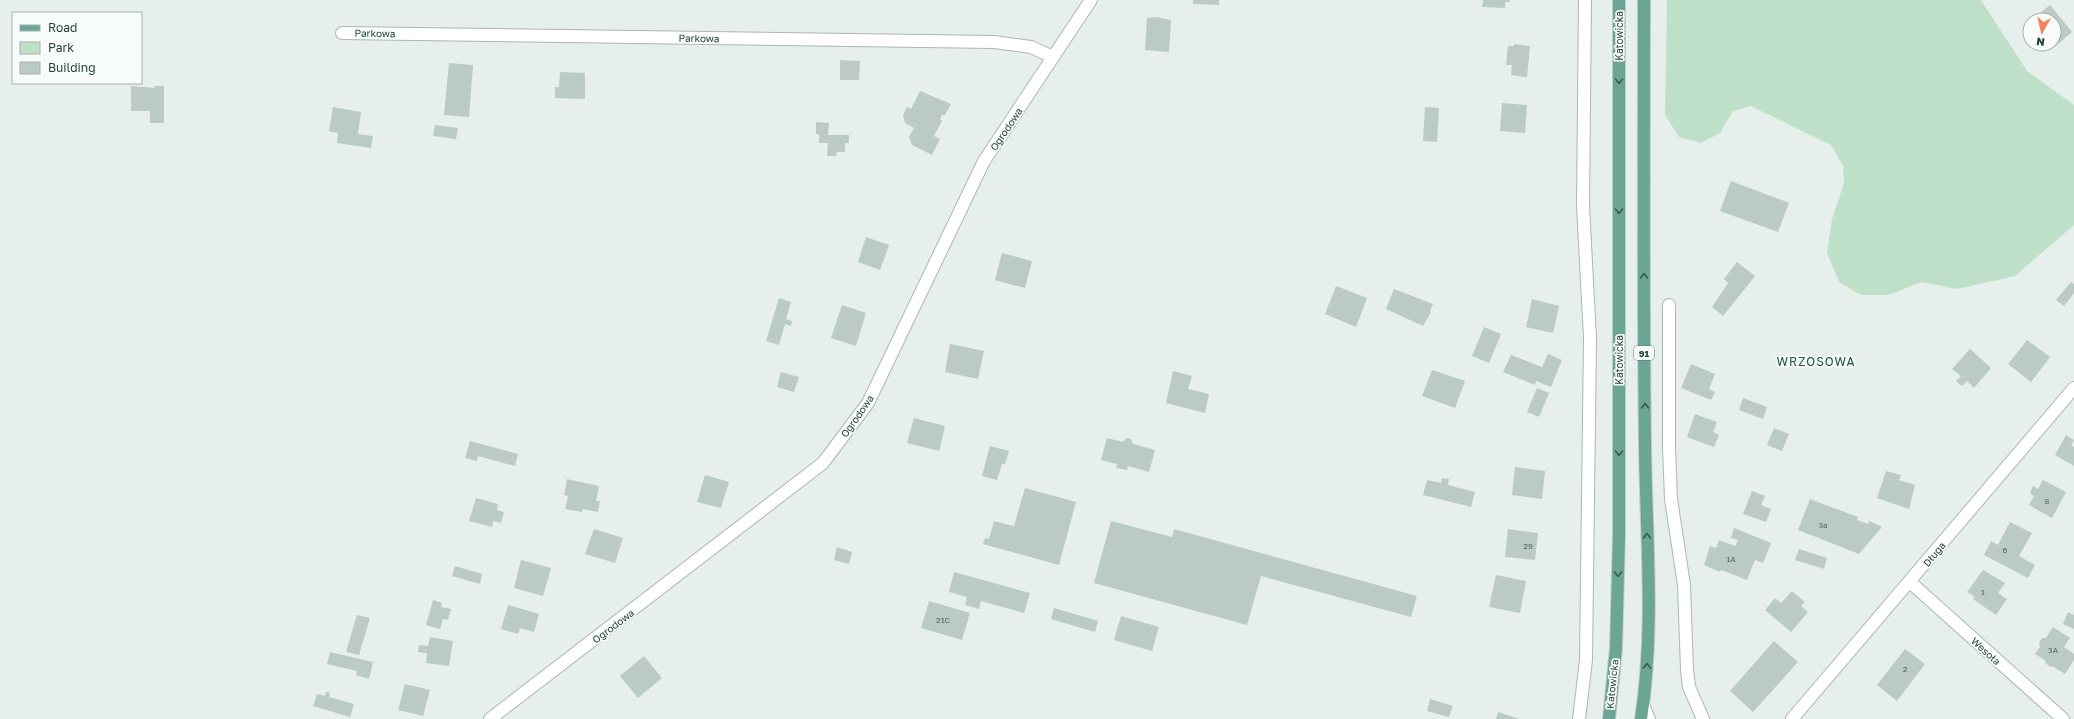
<svg xmlns="http://www.w3.org/2000/svg" width="2074" height="719" font-family="'Golos Text',sans-serif">
	<style>
		.green { fill: #bfe0c8 }
		.building { fill: #bbcac4 }
		.lines { fill: none; stroke-linecap: round; stroke-linejoin: round }
		.minor-casing { stroke: #a8b8b2; stroke-width: 14 }
		.major-casing { stroke: #c2cac8; stroke-width: 14 }
		.minor { stroke: #fff; stroke-width: 12 }
		.major { stroke: #6aa596; stroke-width: 12 }
		.oneway { stroke: #365b51 }
		.labels { text-anchor: middle; dominant-baseline: central; stroke-width: 3.5; stroke-linejoin: round; paint-order: stroke }
		.number-label { font-size: 8px; fill: #4a645c }
		.shield { fill: #f7fbf9; stroke: #637a73; stroke-width: 1 }
		.shield-label { font-size: 9px; font-weight: bold; fill: #24423a }
		.street-label { font-size: 10px; fill: #24423a; stroke: #f7fbf9 }
		.quarter-label { font-size: 12px; letter-spacing: 1px; fill: #1f5548; stroke: #f7fbf9 }
	</style>
	<rect width="100%" height="100%" fill="#e6efeb"/>
	<polygon class="green" points="1667,0 1981,0 2027,71 2074,105 2074,225 2015,276 1957,289 1922,282 1888,295 1861,295 1839,282 1827,253 1832,219 1844,183 1843,166 1831,145 1751,106 1733,111 1720,133 1701,143 1679,137 1665,115"/>
	<g class="building">
		<polygon points="1193,0 1219,0 1219,5 1193,4"/>
		<polygon points="1483,0 1510,0 1510,2 1505,2 1505,8 1482,7"/>
		<polygon points="2050,5 2072,32 2052,49 2048,44 2054,44 2054,20 2032,20"/>
		<polygon points="1156,17 1171,20 1169,52 1145,50 1147,18"/>
		<polygon points="1514,44 1530,46 1527,77 1511,75 1512,65 1506,65 1508,46 1514,46"/>
		<polygon points="840,60 860,61 859,80 840,80"/>
		<polygon points="449,63 473,65 469,117 444,115"/>
		<polygon points="560,72 585,73 585,99 555,98 555,87 559,87"/>
		<polygon points="131,86 155,88 154,86 164,86 164,123 150,123 150,111 131,111"/>
		<polygon points="920,91 951,104 945,115 942,115 940,119 942,121 934,136 940,139 932,155 912,145 909,137 914,128 905,123 903,115 907,107 911,109"/>
		<polygon points="1502,103 1527,105 1525,133 1500,131"/>
		<polygon points="333,107 361,112 358,134 373,136 371,148 337,143 338,133 329,131"/>
		<polygon points="1425,107 1439,108 1437,142 1423,141"/>
		<polygon points="816,122 829,123 828,135 849,135 849,143 845,143 845,152 837,152 836,156 827,156 828,143 819,143 819,134 816,134"/>
		<polygon points="435,125 458,128 456,139 433,136"/>
		<polygon points="1731,181 1789,203 1778,232 1720,211"/>
		<polygon points="866,237 889,245 880,270 858,262"/>
		<polygon points="1002,253 1032,261 1025,288 995,280"/>
		<polygon points="1737,262 1755,276 1723,316 1712,307 1728,283 1724,279"/>
		<polygon points="2071,282 2074,284 2074,293 2064,306 2056,300"/>
		<polygon points="1336,286 1367,298 1356,327 1325,314"/>
		<polygon points="1394,289 1433,304 1430,311 1431,312 1423,326 1386,309"/>
		<polygon points="779,298 791,302 786,319 792,321 791,326 785,324 779,345 766,341"/>
		<polygon points="1532,299 1559,306 1553,333 1526,327"/>
		<polygon points="842,305 866,313 856,346 831,338"/>
		<polygon points="1484,327 1501,334 1489,363 1472,356"/>
		<polygon points="2027,340 2050,357 2031,382 2008,364"/>
		<polygon points="950,344 984,351 978,379 945,372"/>
		<polygon points="1970,349 1991,368 1974,388 1967,381 1962,386 1956,381 1961,376 1952,369"/>
		<polygon points="1548,354 1562,360 1551,387 1536,381 1535,385 1503,372 1511,355 1542,367"/>
		<polygon points="1691,364 1715,374 1709,389 1715,392 1711,400 1681,388"/>
		<polygon points="1432,370 1465,381 1455,408 1422,396"/>
		<polygon points="1173,371 1192,376 1188,389 1209,394 1205,413 1166,403"/>
		<polygon points="781,372 799,377 794,392 777,387"/>
		<polygon points="1537,388 1549,393 1539,417 1527,412"/>
		<polygon points="1743,398 1767,407 1763,419 1739,410"/>
		<polygon points="1695,414 1717,422 1713,432 1719,435 1714,447 1687,437"/>
		<polygon points="914,418 945,426 939,451 907,443"/>
		<polygon points="1774,428 1789,434 1782,451 1767,445"/>
		<polygon points="2066,435 2074,440 2071,446 2074,447 2074,466 2055,455"/>
		<polygon points="1107,438 1123,442 1127,438 1131,439 1133,444 1155,450 1149,472 1128,466 1127,470 1116,468 1117,464 1101,460"/>
		<polygon points="470,441 518,454 515,466 478,456 477,461 465,458"/>
		<polygon points="990,446 1009,451 1005,464 1002,464 997,480 982,476"/>
		<polygon points="1515,467 1545,471 1542,499 1512,495"/>
		<polygon points="1886,471 1901,475 1899,480 1915,485 1909,509 1877,498"/>
		<polygon points="705,475 729,482 721,508 697,502"/>
		<polygon points="1442,478 1449,479 1448,485 1475,492 1471,507 1423,495 1427,480 1441,483"/>
		<polygon points="567,479 599,486 596,501 600,501 598,512 583,509 582,512 565,509 568,496 564,495"/>
		<polygon points="2043,480 2066,492 2052,518 2029,505 2034,496 2030,493 2033,486 2038,489"/>
		<polygon points="1025,488 1076,502 1059,565 983,544 985,538 989,539 994,521 1014,526"/>
		<polygon points="1752,491 1765,496 1761,505 1771,509 1766,522 1743,514"/>
		<polygon points="476,498 498,504 497,510 504,512 501,523 493,521 492,527 469,521"/>
		<polygon points="1810,499 1858,517 1857,520 1868,524 1869,521 1882,527 1859,554 1798,530"/>
		<polygon points="1111,521 1172,537 1174,529 1417,596 1411,617 1261,576 1247,625 1094,583"/>
		<polygon points="2010,522 2032,533 2019,556 2035,565 2028,578 1984,555 1991,541 1998,545"/>
		<polygon points="1734,528 1771,543 1763,563 1755,560 1747,580 1721,570 1720,572 1704,565 1710,546 1716,548 1719,540 1735,546 1738,540 1731,538"/>
		<polygon points="594,529 623,538 615,563 585,554"/>
		<polygon points="1508,529 1538,533 1535,560 1505,557"/>
		<polygon points="837,547 852,552 849,564 834,560"/>
		<polygon points="1799,549 1827,558 1824,569 1795,560"/>
		<polygon points="521,560 551,568 543,596 514,588"/>
		<polygon points="455,566 482,574 480,584 452,576"/>
		<polygon points="1983,570 2005,583 1998,593 2007,599 1996,615 1973,599 1975,597 1967,592"/>
		<polygon points="954,572 1030,593 1024,613 981,601 979,609 965,605 967,597 949,592"/>
		<polygon points="1496,575 1526,581 1520,613 1489,607"/>
		<polygon points="1792,591 1805,602 1801,606 1808,612 1791,632 1765,610 1775,598 1781,603"/>
		<polygon points="433,600 442,603 441,607 451,609 448,620 443,619 440,629 426,625"/>
		<polygon points="929,601 970,613 962,640 921,628"/>
		<polygon points="508,605 539,614 534,632 520,628 518,634 501,629"/>
		<polygon points="1054,608 1098,621 1095,632 1051,619"/>
		<polygon points="2068,612 2074,615 2074,629 2063,624"/>
		<polygon points="357,615 370,618 359,655 346,652"/>
		<polygon points="1121,616 1159,627 1152,651 1114,640"/>
		<polygon points="2053,627 2070,638 2064,647 2074,654 2074,660 2065,674 2052,666 2051,667 2045,663 2046,661 2035,654 2040,647 2039,643 2042,638 2046,638"/>
		<polygon points="430,637 453,641 449,666 426,663 427,653 418,652 419,645 428,646"/>
		<polygon points="1774,641 1798,662 1753,712 1730,691"/>
		<polygon points="1905,649 1925,664 1897,701 1877,685"/>
		<polygon points="330,652 373,662 369,679 356,675 357,671 327,664"/>
		<polygon points="644,656 662,678 638,698 620,676"/>
		<polygon points="405,684 430,690 423,716 398,710"/>
		<polygon points="326,692 330,693 329,697 354,704 350,717 313,706 317,694 325,696"/>
		<polygon points="1430,699 1453,706 1449,717 1427,711"/>
		<polygon points="1498,712 1519,719 1496,719"/>
	</g>
	<g class="lines">
		<g class="minor-casing">
			<g id="minor">
				<polyline points="342,33 994,42 1031,47 1053,57"/>
				<polyline points="1669,305 1669,447 1671,499 1684,585 1687,670 1689,687 1703,719"/>
				<polyline points="1910,582 2063,719"/>
				<polyline points="1643,705 1649,719"/>
				<polyline points="490,719 823,463 868,403 984,161 1091,0"/>
				<polyline points="1579,719 1586,660 1590,338 1583,206 1585,0"/>
				<polyline points="1792,719 2074,388"/>
			</g>
		</g>
		<g class="major-casing">
			<g id="major">
				<polyline points="1609,719 1616,648 1619,535 1619,0"/>
				<path d="M 1641,719 C 1655,629 1646,536 1645,445 C 1643,296 1644,148 1644,0"/>
			</g>
		</g>
		<use href="#minor" class="minor"/>
		<use href="#major" class="major"/>
	</g>
	<defs><path id="oneway-chevron" d="M-2-3.5L2.5 0L-2 3.5" fill="none" stroke-width="1.6" stroke-linecap="round" stroke-linejoin="round"/></defs>
	<g class="oneway">
		<use href="#oneway-chevron" transform="translate(1619 81) rotate(90)"/>
		<use href="#oneway-chevron" transform="translate(1619 211) rotate(90)"/>
		<use href="#oneway-chevron" transform="translate(1644 276) rotate(-90)"/>
		<use href="#oneway-chevron" transform="translate(1645 406) rotate(-90)"/>
		<use href="#oneway-chevron" transform="translate(1619 453) rotate(90)"/>
		<use href="#oneway-chevron" transform="translate(1647 536) rotate(-91)"/>
		<use href="#oneway-chevron" transform="translate(1618 574) rotate(91)"/>
		<use href="#oneway-chevron" transform="translate(1647 666) rotate(-88)"/>
	</g>
	<g class="labels">
		<g class="number-label">
			<text x="2047" y="501">8</text>
			<text x="1823" y="525">3a</text>
			<text x="1528" y="546">29</text>
			<text x="2005" y="550">6</text>
			<text x="1731" y="559">1A</text>
			<text x="1983" y="592">1</text>
			<text x="943" y="620">21C</text>
			<text x="2053" y="650">3A</text>
			<text x="1905" y="669">2</text>
		</g>
		<rect class="shield" x="1634" y="346" width="20" height="14" rx="3"/>
		<g class="shield-label">
			<text x="1644" y="353">91</text>
		</g>
		<g class="street-label">
			<text transform="translate(375 33) rotate(1)">Parkowa</text>
			<text transform="translate(1619 36) rotate(-90)">Katowicka</text>
			<text transform="translate(699 38) rotate(1)">Parkowa</text>
			<text transform="translate(1006 129) rotate(-56)">Ogrodowa</text>
			<text transform="translate(1619 360) rotate(-90)">Katowicka</text>
			<text transform="translate(857 416) rotate(-55)">Ogrodowa</text>
			<text transform="translate(1934 554) rotate(-50)">Długa</text>
			<text transform="translate(613 626) rotate(-37)">Ogrodowa</text>
			<text transform="translate(1986 651) rotate(42)">Wesoła</text>
			<text transform="translate(1612 684) rotate(-84)">Katowicka</text>
		</g>
		<g class="quarter-label">
			<text x="1816" y="361">WRZOSOWA</text>
		</g>
	</g>
	<rect x="12" y="12" width="130" height="72" fill="#f7fbf9" stroke="#a3b1ad"/>
	<rect x="20" y="25" width="20" height="6" fill="#6aa596" stroke="#a3b1ad"/>
	<text x="48" y="32" font-size="12" fill="#24423a">Road</text>
	<rect x="20" y="42" width="20" height="12" fill="#bfe0c8" stroke="#a3b1ad"/>
	<text x="48" y="52" font-size="12" fill="#24423a">Park</text>
	<rect x="20" y="62" width="20" height="12" fill="#bbcac4" stroke="#a3b1ad"/>
	<text x="48" y="72" font-size="12" fill="#24423a">Building</text>
	<g transform="translate(2042 32) rotate(188)"><circle r="19" fill="#f7fbf9" stroke="#a3b1ad"/>
	<path d="M0-3L7 15L0 10L-7 15Z" fill="#f4845f"/>
	<text y="-6" font-size="11" font-weight="bold" text-anchor="middle" fill="#24423a">N</text>
	</g>
</svg>
